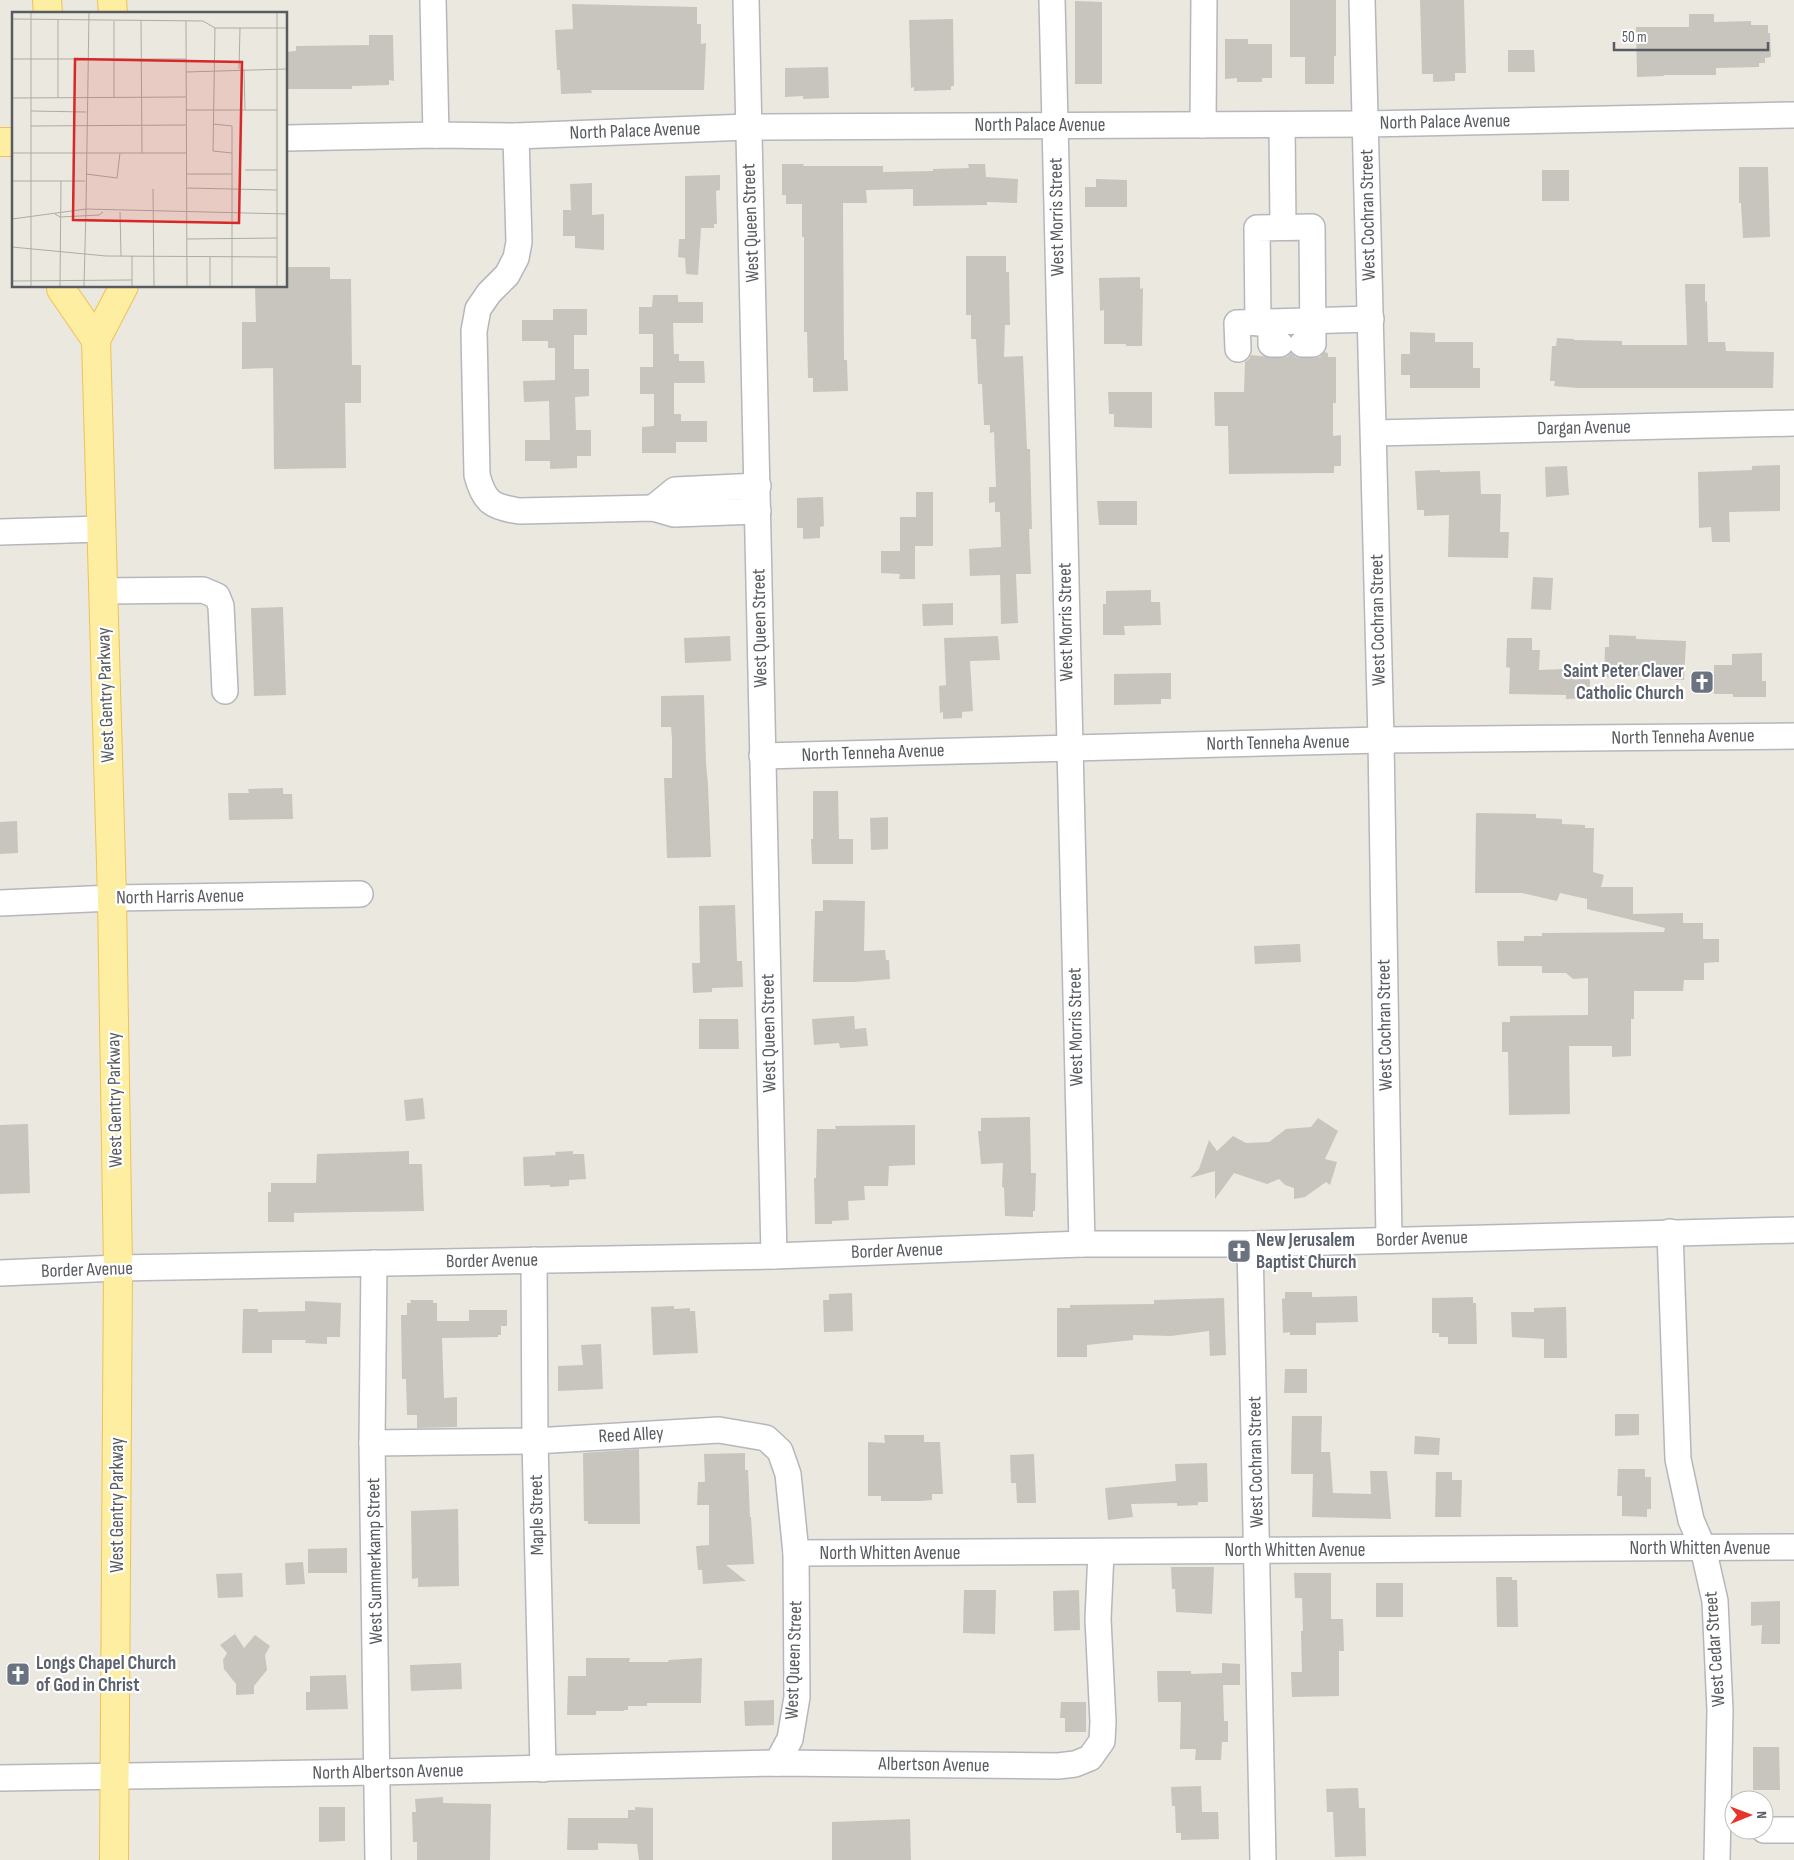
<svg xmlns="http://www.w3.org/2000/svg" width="1794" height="1860" font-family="'Sofia Sans Condensed',sans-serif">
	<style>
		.building { fill: #c8c5be }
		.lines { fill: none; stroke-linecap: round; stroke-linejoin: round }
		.minor-casing { stroke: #b5b7bc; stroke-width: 28 }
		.major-casing { stroke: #f0c253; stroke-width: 30 }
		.minor { stroke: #fff; stroke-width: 25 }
		.major { stroke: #feeea1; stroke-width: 28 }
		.labels { text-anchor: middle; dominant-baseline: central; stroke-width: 4.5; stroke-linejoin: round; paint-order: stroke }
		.street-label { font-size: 19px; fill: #585c60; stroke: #fff }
		.worship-label { font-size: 19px; font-weight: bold; fill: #5b616d; stroke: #fff; text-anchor: start }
		.inset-road { fill: none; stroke: #acaca8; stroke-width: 1 }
		.view { fill: #d62828; fill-opacity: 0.15; stroke: #d62828; stroke-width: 2.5 }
		.inset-edge { fill: none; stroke: #585c60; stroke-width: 2.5 }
	</style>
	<rect width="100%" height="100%" fill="#ebe8df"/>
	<g class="building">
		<polygon points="1290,0 1336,0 1336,56 1334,56 1334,84 1305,84 1305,57 1290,57"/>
		<polygon points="1420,0 1464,0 1466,73 1455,73 1455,81 1433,82 1433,74 1422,74"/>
		<polygon points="1075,1 1102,2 1102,84 1075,84"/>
		<polygon points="572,4 697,7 697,24 701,24 701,44 706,43 704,90 591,90 592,93 561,94 560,70 557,70 555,30 573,29"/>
		<polygon points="1689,14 1714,14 1714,22 1751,21 1751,25 1768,25 1768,33 1770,33 1771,57 1765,58 1765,63 1759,63 1759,67 1716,68 1716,75 1664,75 1664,76 1637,77 1636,27 1689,27"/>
		<polygon points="953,19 954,86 951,86 951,90 914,91 914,87 911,88 909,20"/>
		<polygon points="369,35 393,35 394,81 389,80 389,85 352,86 352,89 286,89 286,52 296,51 296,46 369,45"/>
		<polygon points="1225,39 1248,39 1248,44 1272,44 1272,78 1262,78 1262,82 1237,82 1237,78 1225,79"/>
		<polygon points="1508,50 1534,50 1535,72 1508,72"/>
		<polygon points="828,67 829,98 803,99 803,96 785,97 785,68"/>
		<polygon points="782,164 804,164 803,166 883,166 883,172 933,171 933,169 969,168 968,164 985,164 986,177 1018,179 1017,203 987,202 987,205 913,206 913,189 866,190 867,203 843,203 844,360 847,360 848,391 813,392 813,378 808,378 807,332 804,332 804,237 802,237 802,204 786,204 786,195 782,195"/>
		<polygon points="1739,167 1768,167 1770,237 1743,238 1741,203 1739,203"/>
		<rect x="1542" y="170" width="27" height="31"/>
		<polygon points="720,175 720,190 716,191 717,224 714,224 714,228 701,228 698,275 686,274 685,258 678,257 679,239 685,239 685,176"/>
		<polygon points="1096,179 1127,180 1127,207 1085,207 1085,187 1096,187"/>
		<polygon points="592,183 592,215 604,214 604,250 575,248 575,236 563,236 563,210 571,210 570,184"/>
		<polygon points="966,256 1006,256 1006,272 1009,272 1010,325 1005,325 1004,357 1023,356 1027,449 1030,449 1031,490 1032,529 1029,529 1031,574 1016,574 1018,623 1001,624 1000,575 970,576 969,549 1001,547 1000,512 995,512 995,502 989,503 989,487 996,487 994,432 990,433 990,425 984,425 982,384 978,384 976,339 971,339 971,315 966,315"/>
		<polygon points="286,267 330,267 330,279 351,279 352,365 361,365 361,403 345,403 346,468 274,469 273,368 242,369 242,322 256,322 255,286 286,286"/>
		<polygon points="1140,277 1140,289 1143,288 1142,346 1126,346 1126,344 1104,344 1104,310 1100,311 1099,278"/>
		<polygon points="1685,284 1705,284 1705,302 1707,301 1708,342 1725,342 1726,351 1774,352 1773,388 1578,388 1554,386 1555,381 1550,381 1552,346 1556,346 1557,338 1574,339 1574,340 1622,341 1622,345 1687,345"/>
		<polygon points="653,295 678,295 678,302 703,302 703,323 673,323 674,354 679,354 679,361 704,361 705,383 674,383 674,414 681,414 681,421 707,421 707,442 676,442 676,453 642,453 642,427 654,426 654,394 640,394 640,367 653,367 653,334 639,334 639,307 652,307"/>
		<polygon points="553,309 587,309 587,335 574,335 574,369 589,369 589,396 575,397 576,430 591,430 591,456 577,456 577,468 550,469 550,461 525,461 525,440 550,440 549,401 524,402 523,381 555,380 555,348 548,348 548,341 522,341 522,320 553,320"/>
		<polygon points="1410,332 1435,333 1435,342 1473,342 1473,368 1480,368 1480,388 1410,388 1410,375 1401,375 1401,354 1410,354"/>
		<polygon points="1324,352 1328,353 1328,357 1336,357 1336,403 1333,403 1333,436 1341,435 1341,466 1334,466 1334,473 1229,474 1228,426 1215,426 1214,392 1244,392 1245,362 1249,359 1251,355 1280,358 1287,357 1291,353 1295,357 1302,358 1313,358 1320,357"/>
		<polygon points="1108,392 1152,392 1152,428 1114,427 1114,414 1109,414"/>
		<polygon points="1780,465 1780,511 1729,512 1730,542 1712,542 1711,527 1699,528 1698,472 1752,470 1752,466"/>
		<polygon points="1567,466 1569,495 1546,497 1545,467"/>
		<polygon points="1440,470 1440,472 1480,471 1481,494 1501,494 1500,532 1509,532 1508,558 1448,557 1449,515 1424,516 1424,510 1417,510 1415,471"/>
		<polygon points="916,492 933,492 933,546 915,546 915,579 899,579 900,574 881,573 881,551 900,551 900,517 916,517"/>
		<polygon points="823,497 824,526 820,527 820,538 803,539 803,528 797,528 797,498"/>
		<polygon points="1097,501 1137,501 1137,525 1099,525"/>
		<polygon points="1533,577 1553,578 1551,610 1531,609"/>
		<polygon points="1151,590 1151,602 1160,602 1161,625 1124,626 1125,635 1103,635 1103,604 1106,604 1106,591"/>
		<polygon points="953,603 953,625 923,626 922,604"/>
		<polygon points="283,607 286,695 254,696 251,608"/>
		<polygon points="1609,635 1636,636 1636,639 1686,641 1684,680 1666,679 1666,677 1635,676 1635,679 1604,677 1605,647 1609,647"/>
		<polygon points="730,636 731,661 685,663 684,638"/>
		<polygon points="998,636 1000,660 970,661 973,711 962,712 962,718 943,719 943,712 940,713 939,686 946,685 944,638"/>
		<polygon points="1507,638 1532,638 1532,650 1540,650 1539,670 1590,668 1590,698 1566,699 1566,695 1509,694 1510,668 1506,667"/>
		<polygon points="1762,653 1762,681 1766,681 1766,697 1733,697 1733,694 1714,694 1714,665 1732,665 1732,654"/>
		<polygon points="1171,673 1171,699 1161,699 1161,704 1114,705 1114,674"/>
		<polygon points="704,695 706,763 708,785 711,857 667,858 664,778 672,778 672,739 671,727 661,727 661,696"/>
		<polygon points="283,788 283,794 292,794 293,819 229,820 228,793 249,793 248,789"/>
		<polygon points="813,791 838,791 839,839 853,839 853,864 812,864 811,839 813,839"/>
		<polygon points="1476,813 1536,814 1536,818 1562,819 1562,824 1585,825 1585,828 1594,828 1593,872 1604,875 1601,887 1633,887 1633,914 1683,913 1683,923 1703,923 1703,939 1719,939 1719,962 1704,963 1704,980 1684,980 1683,991 1634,991 1634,1019 1631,1019 1631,1056 1612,1057 1612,1046 1569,1046 1570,1114 1509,1115 1508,1052 1502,1052 1502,1022 1510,1022 1510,1016 1588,1015 1588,978 1573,979 1566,973 1542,973 1542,966 1498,966 1497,941 1524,941 1524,936 1542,936 1542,933 1664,932 1665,928 1587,909 1587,899 1560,893 1557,901 1522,893 1475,893"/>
		<polygon points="888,817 888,849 871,850 870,818"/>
		<polygon points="17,821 18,853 0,854 0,822"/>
		<polygon points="823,900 865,901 864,951 885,950 886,960 889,960 890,979 854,982 813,982 815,911 823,911"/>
		<polygon points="735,905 737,961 742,961 743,987 712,988 712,992 693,993 692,963 700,963 699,906"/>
		<polygon points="1300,944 1301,962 1255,964 1254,946"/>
		<polygon points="854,1016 855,1029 866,1028 868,1046 840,1048 839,1043 814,1045 812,1019"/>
		<polygon points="699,1019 738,1019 739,1049 699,1049"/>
		<polygon points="423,1098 425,1119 406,1121 404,1100"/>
		<polygon points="1030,1117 1031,1173 1036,1173 1035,1211 1033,1211 1033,1217 1005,1216 1004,1188 1002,1187 1003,1163 981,1164 978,1131 981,1131 981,1118"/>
		<polygon points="1318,1118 1338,1131 1325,1159 1337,1162 1330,1185 1326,1182 1305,1197 1294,1199 1294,1188 1285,1185 1279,1179 1267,1184 1234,1173 1215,1199 1215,1171 1190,1178 1199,1169 1209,1140 1217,1151 1233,1136 1246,1143 1269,1142 1286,1129 1311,1127"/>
		<polygon points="28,1124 30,1193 0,1194 0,1125"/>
		<polygon points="915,1125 915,1165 889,1166 888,1186 864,1186 865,1200 848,1201 849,1220 832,1221 832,1224 815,1224 814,1178 816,1178 817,1129 836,1129 835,1126"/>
		<polygon points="409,1151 409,1164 422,1164 424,1211 294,1213 294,1222 268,1222 268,1192 271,1192 271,1183 316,1183 317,1154"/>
		<polygon points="573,1151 573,1154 584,1154 586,1179 569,1180 569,1186 550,1187 550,1185 524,1186 523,1157 556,1155 555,1152"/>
		<polygon points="1285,1292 1312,1292 1312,1297 1316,1297 1357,1296 1358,1322 1316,1323 1316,1335 1290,1335 1290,1332 1283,1333 1282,1299 1285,1298"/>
		<polygon points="852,1293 853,1331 824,1332 823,1300 829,1300 829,1294"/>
		<polygon points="1473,1297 1473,1303 1476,1303 1477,1344 1448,1344 1448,1337 1439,1337 1439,1333 1432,1333 1432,1298"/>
		<polygon points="1224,1298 1226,1355 1210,1356 1209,1331 1171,1336 1133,1335 1133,1340 1087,1345 1087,1357 1057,1357 1057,1308 1070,1308 1070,1305 1154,1304 1154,1300"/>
		<polygon points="410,1300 433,1300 433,1303 437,1303 437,1321 469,1321 469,1310 507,1310 507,1326 501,1326 501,1335 498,1335 498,1337 442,1338 444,1398 457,1397 457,1427 417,1428 417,1415 407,1415 406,1379 402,1379 401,1315 407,1315 407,1303 411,1303"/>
		<polygon points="305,1301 341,1303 340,1337 327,1337 327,1344 305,1343 306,1340 272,1340 272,1353 242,1353 243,1309 258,1309 258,1312 305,1311"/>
		<polygon points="674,1306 674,1309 690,1308 690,1311 695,1311 698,1353 653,1355 651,1307"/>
		<polygon points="1566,1307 1567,1358 1544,1358 1544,1339 1512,1337 1511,1312 1534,1312 1534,1308"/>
		<polygon points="601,1344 603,1389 558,1391 558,1366 583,1365 581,1345"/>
		<polygon points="1285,1369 1307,1369 1307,1393 1284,1393"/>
		<polygon points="1615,1414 1639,1414 1639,1435 1615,1436"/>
		<polygon points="1292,1416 1322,1416 1321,1452 1330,1452 1333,1493 1371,1494 1370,1471 1387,1471 1391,1519 1312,1517 1313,1474 1291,1474"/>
		<polygon points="884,1435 924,1435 924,1442 940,1442 943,1494 932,1494 932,1500 920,1501 881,1501 881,1496 868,1496 868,1442 885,1443"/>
		<polygon points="1415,1436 1440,1438 1439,1455 1414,1454"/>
		<polygon points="639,1449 640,1524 588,1524 588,1521 584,1521 583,1453"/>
		<polygon points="745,1453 745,1470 748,1470 750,1517 751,1517 754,1564 726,1565 746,1581 703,1584 702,1570 698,1570 696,1546 709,1545 709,1505 697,1505 698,1482 705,1482 704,1454"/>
		<polygon points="1034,1454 1036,1503 1017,1503 1016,1483 1011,1483 1010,1455"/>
		<polygon points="1207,1463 1208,1502 1198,1502 1198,1505 1177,1506 1177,1503 1131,1504 1133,1517 1108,1520 1105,1488 1176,1481 1175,1464"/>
		<polygon points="1618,1469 1645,1469 1645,1477 1651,1477 1651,1509 1647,1509 1647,1517 1622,1516 1622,1496 1617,1496"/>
		<polygon points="1436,1472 1452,1472 1452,1480 1462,1480 1461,1517 1435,1517"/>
		<polygon points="458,1509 459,1586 418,1587 418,1578 412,1579 411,1511"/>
		<polygon points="347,1548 347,1573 308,1573 308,1549"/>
		<polygon points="303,1562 305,1584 286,1585 285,1563"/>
		<polygon points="1171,1567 1214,1567 1212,1614 1176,1612 1175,1589 1172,1589"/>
		<polygon points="242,1573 243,1597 218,1598 216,1574"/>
		<polygon points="1294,1573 1331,1573 1331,1619 1343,1619 1344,1651 1339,1651 1339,1696 1292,1697 1291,1672 1302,1672 1301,1631 1303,1631 1302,1598 1295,1598"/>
		<polygon points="1496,1577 1512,1577 1512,1580 1517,1580 1518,1627 1497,1627"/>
		<rect x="1376" y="1583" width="27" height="34"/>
		<polygon points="964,1590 996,1590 995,1634 963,1633"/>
		<polygon points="1079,1590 1080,1630 1054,1631 1053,1591"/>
		<polygon points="1780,1601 1780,1644 1761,1644 1762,1625 1751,1626 1751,1602"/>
		<polygon points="235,1634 244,1648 255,1635 270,1646 265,1655 267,1670 254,1686 254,1694 236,1695 236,1684 224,1669 223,1660 227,1653 220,1645"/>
		<polygon points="586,1658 630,1658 629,1662 668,1662 669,1660 702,1658 701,1703 647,1703 647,1706 628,1706 628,1710 624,1710 624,1711 596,1711 596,1715 567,1715 568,1676 586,1676"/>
		<polygon points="461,1663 462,1689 411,1691 410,1665"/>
		<polygon points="1222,1663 1240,1664 1240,1685 1223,1685 1224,1721 1228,1721 1228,1742 1222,1742 1221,1760 1195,1760 1196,1749 1180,1749 1181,1702 1158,1702 1157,1671 1191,1671 1191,1674 1222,1673"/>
		<polygon points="346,1675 348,1709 306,1710 306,1692 310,1692 310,1676"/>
		<polygon points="774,1700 774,1725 745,1726 744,1701"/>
		<polygon points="1061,1702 1086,1702 1086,1732 1065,1732 1065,1718 1060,1718"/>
		<polygon points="1753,1747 1779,1747 1780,1790 1753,1790"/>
		<polygon points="1201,1786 1202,1812 1218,1812 1219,1839 1181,1840 1181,1833 1176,1833 1175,1806 1172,1806 1171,1787"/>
		<polygon points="1358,1788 1359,1808 1365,1808 1366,1856 1335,1857 1333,1812 1327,1812 1326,1789"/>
		<polygon points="443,1797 443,1803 491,1804 490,1860 417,1860 417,1842 413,1842 412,1812 416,1812 415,1799"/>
		<polygon points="319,1807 345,1807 345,1841 319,1842"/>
		<polygon points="635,1807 653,1808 653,1860 639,1860 637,1844 598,1843 598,1850 567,1850 568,1818 628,1818 628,1810 635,1810"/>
		<polygon points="910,1819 911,1860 832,1860 832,1822"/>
	</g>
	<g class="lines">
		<g class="minor-casing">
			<g id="minor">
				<polyline points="433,0 436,135"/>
				<polyline points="746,0 774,1256"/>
				<polyline points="1052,0 1082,1244"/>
				<polyline points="1362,0 1381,740 1389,1240"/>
				<polyline points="1203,125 1204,0"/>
				<polyline points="1282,125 1283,227"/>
				<path d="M 516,136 L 519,242 L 516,258 L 507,275 L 489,293 L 478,309 L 474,331 L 477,475 C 484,502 492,507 519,511 L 653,508 L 674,514 L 758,511"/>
				<polyline points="286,138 436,135 516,136 748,127 1366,124 1794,115"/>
				<polyline points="1271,322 1271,344 1280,344"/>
				<polyline points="1258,323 1257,228 1312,227 1313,344 1302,344"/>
				<polyline points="1238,349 1237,323 1371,319"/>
				<polyline points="1374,433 1794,423"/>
				<polyline points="653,508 675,490 758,486"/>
				<polyline points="0,532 102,529"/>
				<polyline points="103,591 203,590 217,596 221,606 225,691"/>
				<polyline points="762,756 1381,740 1794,736"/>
				<polyline points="0,903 112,898 360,894"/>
				<polyline points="1670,1232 1678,1459 1691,1520 1703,1548 1715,1601 1720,1710 1717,1860"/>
				<polyline points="1250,1244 1263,1860"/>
				<polyline points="534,1260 535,1441 543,1769"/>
				<polyline points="374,1263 372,1443 378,1860"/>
				<polyline points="0,1273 118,1268 774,1256 1082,1244 1250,1244 1794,1230"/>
				<polyline points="372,1443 535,1441 719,1430 766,1438 780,1451 788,1474 796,1553 797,1697 790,1739 777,1763"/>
				<polyline points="796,1553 1794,1547"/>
				<polyline points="0,1778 378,1772 777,1763 1058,1766 1075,1764 1090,1758 1102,1741 1103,1722 1098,1619 1101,1552"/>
				<polyline points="1764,1830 1794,1830"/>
			</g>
		</g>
		<g class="major-casing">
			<g id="major">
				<polyline points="47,0 48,14"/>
				<polyline points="112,0 113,14"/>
				<polyline points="0,142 14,142"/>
				<polyline points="61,286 61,289 96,340"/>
				<polyline points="114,1860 118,1268 112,898 96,340 124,286"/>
			</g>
		</g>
		<use href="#minor" class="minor"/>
		<use href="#major" class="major"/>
	</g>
	<defs>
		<g id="church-square" transform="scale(1.25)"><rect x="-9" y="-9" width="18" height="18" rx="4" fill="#6b7280" stroke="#fff"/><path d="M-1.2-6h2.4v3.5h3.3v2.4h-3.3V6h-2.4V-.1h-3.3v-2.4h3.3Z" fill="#fff"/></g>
	</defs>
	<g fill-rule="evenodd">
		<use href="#church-square" x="1702" y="682"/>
		<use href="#church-square" x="1239" y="1251"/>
		<use href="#church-square" x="18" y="1674"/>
	</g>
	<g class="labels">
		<g class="street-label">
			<text transform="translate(1445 122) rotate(-1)">North Palace Avenue</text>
			<text x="1040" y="125">North Palace Avenue</text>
			<text transform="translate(635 131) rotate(-2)">North Palace Avenue</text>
			<text transform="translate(1368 215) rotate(-91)">West Cochran Street</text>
			<text transform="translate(1057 217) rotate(-91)">West Morris Street</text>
			<text transform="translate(751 223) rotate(-92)">West Queen Street</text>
			<text transform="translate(1584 428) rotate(-1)">Dargan Avenue</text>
			<text transform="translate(1378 620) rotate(-91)">West Cochran Street</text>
			<text transform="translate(1066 622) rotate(-91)">West Morris Street</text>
			<text transform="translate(760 628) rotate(-91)">West Queen Street</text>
			<text transform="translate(106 695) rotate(-92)">West Gentry Parkway</text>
			<text transform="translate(1683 737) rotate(-1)">North Tenneha Avenue</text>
			<text transform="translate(1278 743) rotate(-1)">North Tenneha Avenue</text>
			<text transform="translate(873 753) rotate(-2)">North Tenneha Avenue</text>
			<text transform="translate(180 897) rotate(-1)">North Harris Avenue</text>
			<text transform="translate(1385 1025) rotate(-91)">West Cochran Street</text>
			<text transform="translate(1076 1027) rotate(-91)">West Morris Street</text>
			<text transform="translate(769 1033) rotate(-91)">West Queen Street</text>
			<text transform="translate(115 1100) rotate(-91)">West Gentry Parkway</text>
			<text transform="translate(1422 1239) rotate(-2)">Border Avenue</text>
			<text transform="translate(897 1251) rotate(-2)">Border Avenue</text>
			<text transform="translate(492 1261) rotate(-1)">Border Avenue</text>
			<text transform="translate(87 1270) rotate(-2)">Border Avenue</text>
			<text transform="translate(631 1435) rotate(-3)">Reed Alley</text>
			<text transform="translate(1256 1462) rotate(-91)">West Cochran Street</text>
			<text transform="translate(117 1505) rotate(-90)">West Gentry Parkway</text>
			<text transform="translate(537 1515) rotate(-91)">Maple Street</text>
			<text x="1700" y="1548">North Whitten Avenue</text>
			<text x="1295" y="1550">North Whitten Avenue</text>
			<text x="890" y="1553">North Whitten Avenue</text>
			<text transform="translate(375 1561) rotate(-91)">West Summerkamp Street</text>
			<text transform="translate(1715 1649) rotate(-94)">West Cedar Street</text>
			<text transform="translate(794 1660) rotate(-88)">West Queen Street</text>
			<text transform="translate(934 1765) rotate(1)">Albertson Avenue</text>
			<text transform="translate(388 1772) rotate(-1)">North Albertson Avenue</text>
		</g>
		<g class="worship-label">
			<text x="1684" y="671" text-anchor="end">Saint Peter Claver<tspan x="1684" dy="22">Catholic Church</tspan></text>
			<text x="1256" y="1240">New Jerusalem<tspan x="1256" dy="22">Baptist Church</tspan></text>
			<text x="36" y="1663">Longs Chapel Church<tspan x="36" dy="22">of God in Christ</tspan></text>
		</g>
	</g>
	<g transform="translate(12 12)">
		<rect width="275" height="275" fill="#ebe8df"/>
		<path class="inset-road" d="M 265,1 L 265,274M 0,7 L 191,9 L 203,16 L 275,16M 129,9 L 130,141M 174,9 L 175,274M 203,16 L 201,139 L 220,141M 0,47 L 174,47M 227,57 L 228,16M 232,57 L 233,98M 174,60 L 275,57M 0,86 L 174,85M 46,86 L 46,8M 102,86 L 102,9M 174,98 L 265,98M 19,99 L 74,100M 201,112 L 220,114 L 220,274M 19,114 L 174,113M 0,141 L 174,141M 233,158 L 265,158M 74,162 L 105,166 L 108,141M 174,162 L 220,162M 0,169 L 73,169M 174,176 L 265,178M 141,177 L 142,274M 74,197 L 77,1M 108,200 L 109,244M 43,202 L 48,205 L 87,203 L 91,200M 0,207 L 74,197 L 275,202M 175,227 L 265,226M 0,235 L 94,244 L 265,245M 0,269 L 120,268M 19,274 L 19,1M 48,274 L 49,169M 72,274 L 74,197M 120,274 L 120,244M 198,274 L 198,245"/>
		<path class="view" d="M 63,47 L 230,50 L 227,211 L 61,208 Z"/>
		<rect width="275" height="275" class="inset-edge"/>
	</g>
	<g transform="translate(1749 1815) rotate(89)"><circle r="24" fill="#ffffff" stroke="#bcbebf"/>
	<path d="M0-4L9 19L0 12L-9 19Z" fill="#e73529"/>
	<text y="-8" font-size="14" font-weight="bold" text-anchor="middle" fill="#585c60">N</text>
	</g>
	<path d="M1614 42v8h154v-8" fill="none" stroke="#585c60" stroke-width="2.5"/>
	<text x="1622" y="42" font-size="15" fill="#585c60" stroke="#ffffff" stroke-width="4" paint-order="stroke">50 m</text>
</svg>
